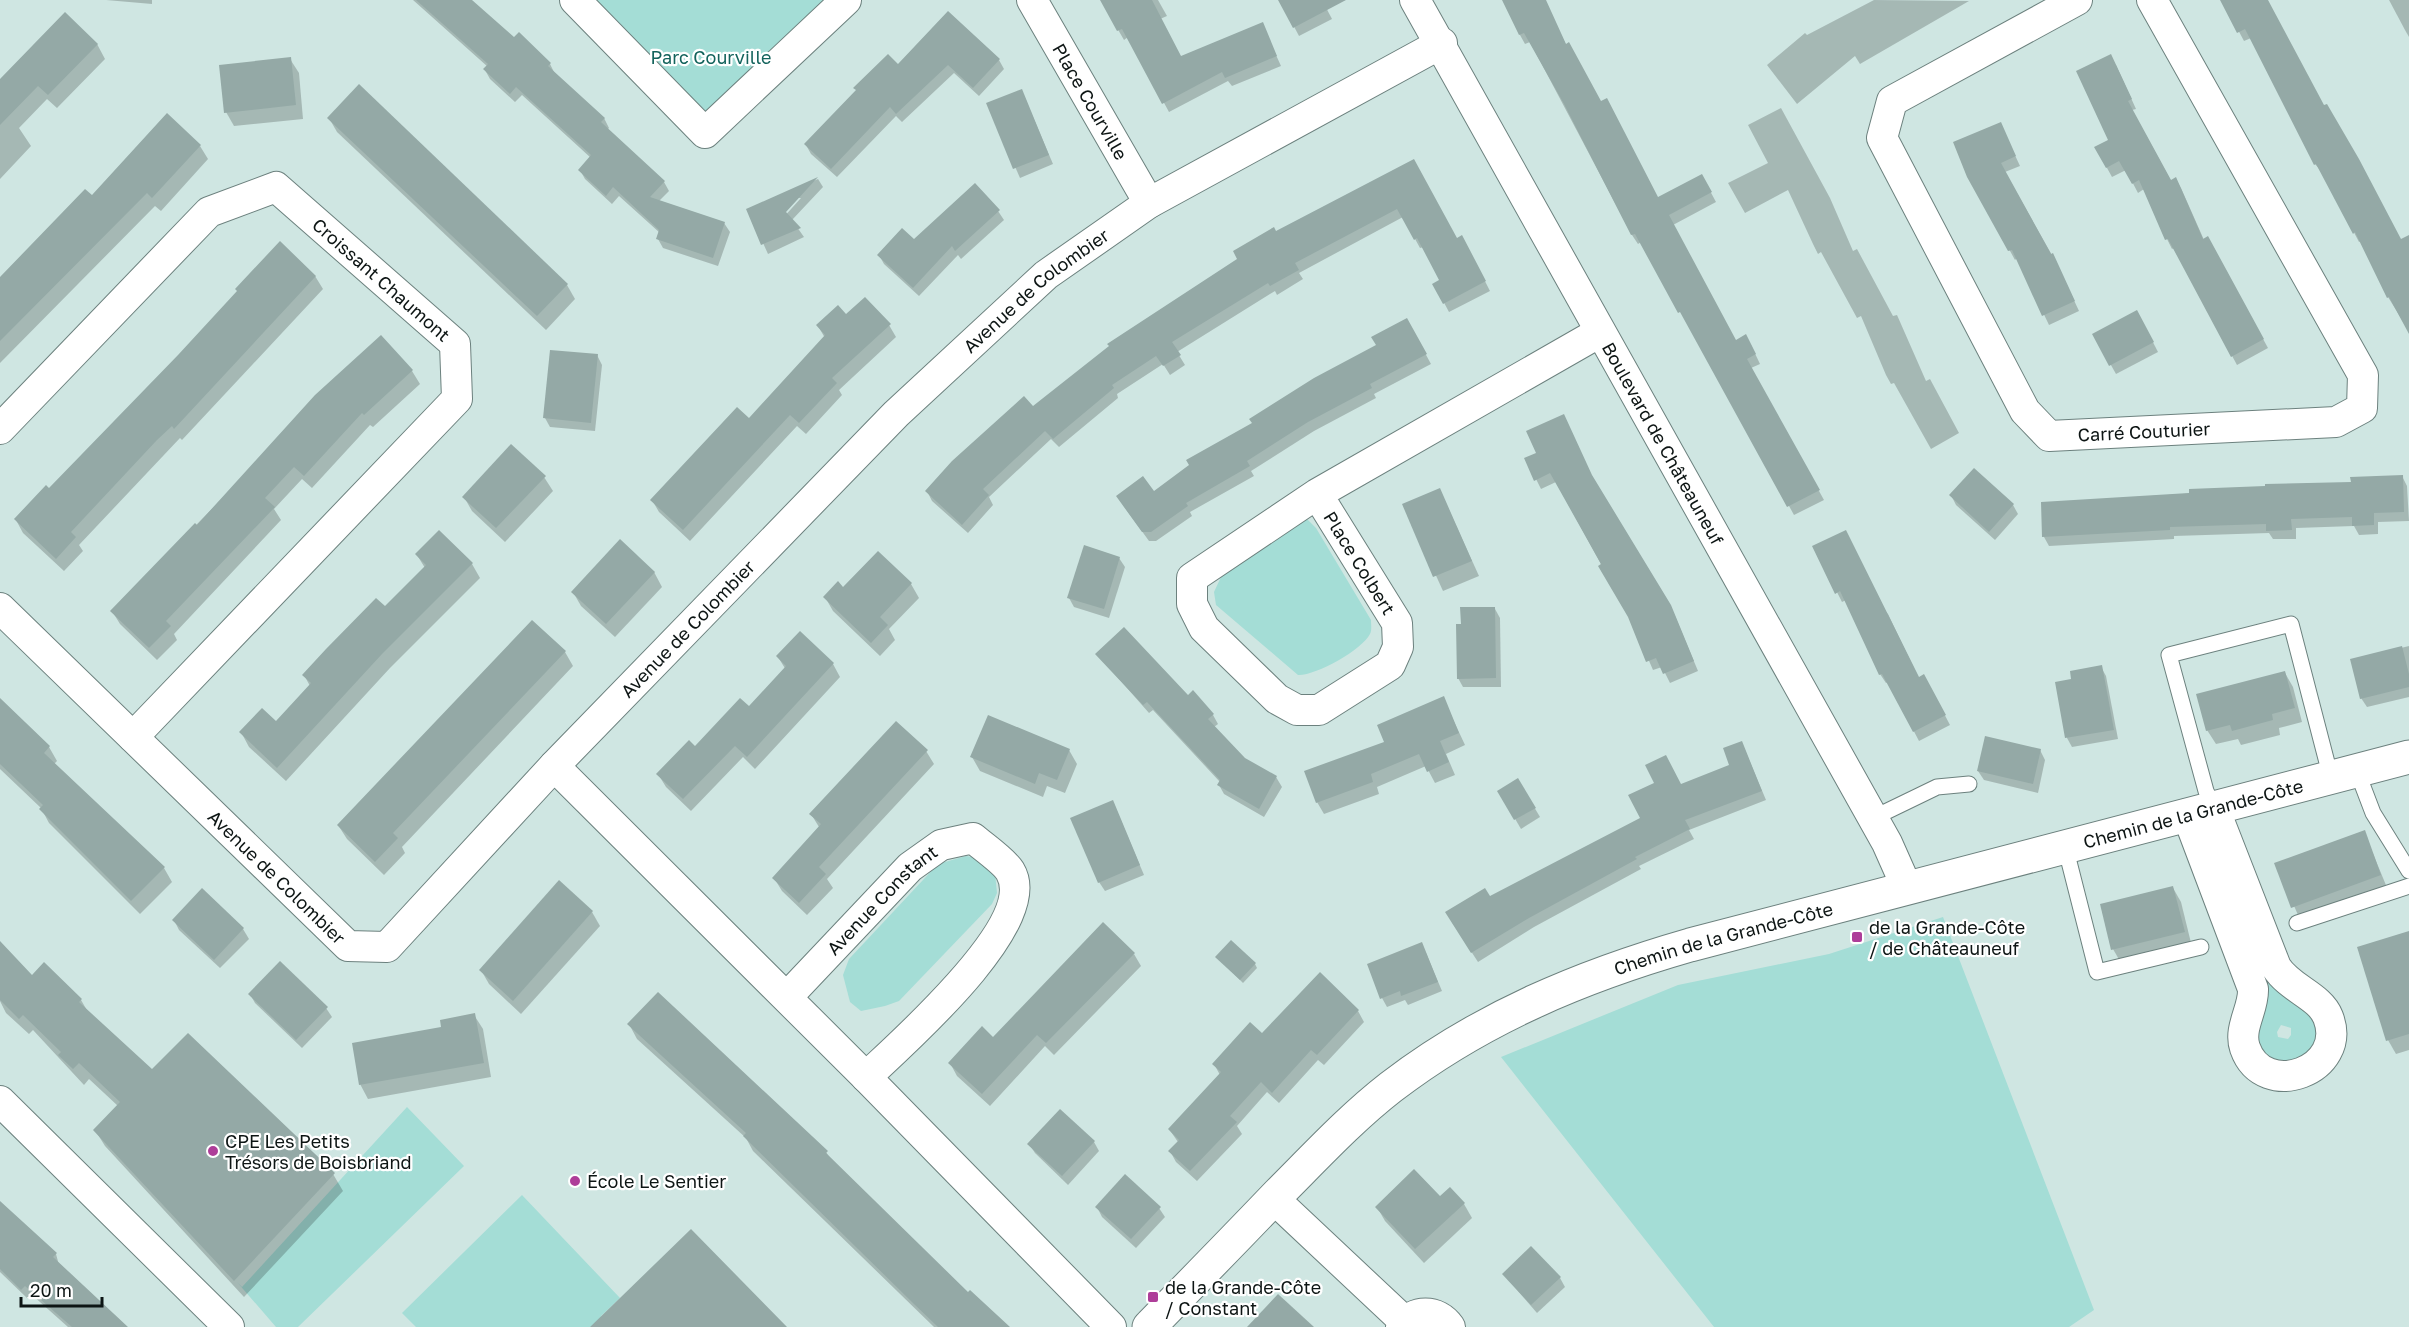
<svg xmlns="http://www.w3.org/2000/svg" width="2409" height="1327" font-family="'Golos Text',sans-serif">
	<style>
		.green { fill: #a4ddd6; fill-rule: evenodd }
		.shadow { fill: #0003; fill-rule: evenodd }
		.building { fill: #94a9a6 }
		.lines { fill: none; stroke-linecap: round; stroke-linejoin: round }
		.lane-casing { stroke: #6c817e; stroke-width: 17 }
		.street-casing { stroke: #6c817e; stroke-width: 32 }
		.secondary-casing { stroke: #6c817e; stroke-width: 35 }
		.lane { stroke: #fff; stroke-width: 15 }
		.street { stroke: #fff; stroke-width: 30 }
		.secondary { stroke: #fff; stroke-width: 33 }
		.poi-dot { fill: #ae3d99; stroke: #fff; stroke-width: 2 }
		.labels { text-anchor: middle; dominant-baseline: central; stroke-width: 4.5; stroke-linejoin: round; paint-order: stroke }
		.park-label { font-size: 18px; fill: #13635c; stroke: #fff }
		.street-label { font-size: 18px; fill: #0d1514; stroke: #fff }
		.poi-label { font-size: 18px; fill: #0d1514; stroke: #fff; text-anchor: start }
	</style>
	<rect width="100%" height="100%" fill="#cfe6e2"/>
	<g class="green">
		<polygon points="580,0 849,0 710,137"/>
		<path d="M 1306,518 L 1316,528 L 1371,620 C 1371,625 1372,630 1370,634 C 1362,650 1315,676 1298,675 L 1216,605 L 1214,592 L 1221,577 Z"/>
		<polygon points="966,856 977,858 995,873 997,893 992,904 899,1001 885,1006 861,1011 850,1002 843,975 849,959 938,864"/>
		<path d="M 2221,862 L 2293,1001 L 2317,1021 L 2316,1050 L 2283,1066 L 2261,1054 ZM 2281,1025 L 2291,1028 L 2291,1035 L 2288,1039 L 2278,1037 L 2277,1032 Z"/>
		<polygon points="1943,917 2094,1310 2069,1327 1714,1327 1501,1057 1678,985 1829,954"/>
		<polygon points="407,1107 464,1166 298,1327 276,1327 237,1282 242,1287"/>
		<polygon points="522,1195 620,1298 601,1316 611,1327 416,1327 402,1313"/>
	</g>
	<g class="shadow">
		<polygon points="106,0 152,0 152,4"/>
		<polygon points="413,0 470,0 514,39 550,64 555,74 604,118 609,128 607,130 664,182 669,191 659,201 724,223 730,232 718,266 663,248 658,239 660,233 619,196 612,204 585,179 580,170 591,158 522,95 515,102 490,79 485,70 488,67"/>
		<polygon points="1101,0 1158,0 1167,16 1160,19 1181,57 1262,24 1281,66 1232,86 1228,81 1169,112 1128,37 1124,40"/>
		<polygon points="1280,0 1322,0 1332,19 1299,36"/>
		<polygon points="1504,0 1544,0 1566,45 1658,199 1702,176 1716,202 1673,225 1735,341 1751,345 1760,364 1751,368 1824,500 1794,515 1687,321 1641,242 1638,244 1632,235 1530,42 1525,44 1520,35"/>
		<polygon points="1874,0 1969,1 1860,64 1855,56 1797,104 1767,65 1805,33 1807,35"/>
		<polygon points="2222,0 2267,0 2324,107 2400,241 2409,250 2409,331 2388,297 2361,241 2359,242 2322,172 2315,164 2251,38 2244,41"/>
		<polygon points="2389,0 2409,0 2409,37 2405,30"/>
		<polygon points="97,44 105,59 57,108 47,99 19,128 31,146 0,179 0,91"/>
		<polygon points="290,59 299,73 303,119 234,126 226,112"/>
		<polygon points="999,60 1004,69 979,96 954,73 902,122 896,116 837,177 811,154 806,145 898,66"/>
		<polygon points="2116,65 2136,109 2132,110 2171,181 2176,179 2181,188 2204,240 2208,238 2268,348 2237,365 2174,248 2172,249 2167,239 2144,189 2138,193 2126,170 2112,177 2096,148 2110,140"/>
		<polygon points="1022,91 1053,164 1020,178 988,104"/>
		<polygon points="1781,108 1830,198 1853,251 1857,249 1893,316 1897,315 1926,381 1930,379 1959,433 1931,449 1894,383 1891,384 1886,375 1861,316 1857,318 1821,252 1818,254 1813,244 1788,190 1745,213 1728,183 1768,163 1748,125"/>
		<polygon points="329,118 567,285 575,299 546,330 337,132"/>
		<polygon points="2000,123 2020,166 2005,172 2057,264 2079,311 2049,325 2017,258 2015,260 1969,176"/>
		<polygon points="200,146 208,159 161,211 155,206 0,363 0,280 92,197"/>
		<polygon points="1414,161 1457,240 1467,246 1490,291 1449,312 1434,284 1441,280 1424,247 1420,248 1403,217 1299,273 1303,279 1277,295 1275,291 1177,352 1185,365 1170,375 1163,364 1117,394 1118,398 1059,447 1051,439 989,497 993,505 968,533 932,501 927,491 1033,408 1276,233"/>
		<path d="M 818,179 L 823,187 L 792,220 L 804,237 L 768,254 L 748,210 ZM 797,198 L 801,198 L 782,219 L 780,217 Z"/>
		<polygon points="998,211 1004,220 961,259 958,255 919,296 884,264 879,255"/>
		<polygon points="315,276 323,289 182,440 180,438 79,545 83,551 64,571 23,533 16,520"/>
		<polygon points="846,316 889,325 896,337 839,390 842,395 806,434 797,426 690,541 659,512 652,500 749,420 825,338 818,326"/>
		<polygon points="1407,320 1431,364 1374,394 1376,398 1314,431 1251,471 1254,476 1190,512 1192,516 1156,541 1149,541 1123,505 1153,493 1254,424 1378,346"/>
		<polygon points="2142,321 2158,352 2116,374 2094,335"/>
		<polygon points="380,337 412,371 420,384 373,427 370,425 312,488 302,479 274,509 281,520 174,634 177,640 157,660 120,624 112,611"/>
		<polygon points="597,355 602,365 595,431 550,427 545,418"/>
		<polygon points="1526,459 1596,484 1675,616 1698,671 1670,683 1662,667 1653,670 1630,617 1556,482 1541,489"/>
		<polygon points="2402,476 2407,486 2409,521 2378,522 2378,534 2359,535 2354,526 2296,528 2296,539 2273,539 2269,533 2174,536 2174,539 2049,546 2044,537 2042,503 2352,483"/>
		<polygon points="544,477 553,491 505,542 472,511 464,497"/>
		<polygon points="1440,490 1479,576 1443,591 1404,505"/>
		<polygon points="1951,495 2013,505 2018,514 1995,540 1956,505"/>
		<polygon points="1814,547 1888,614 1919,679 1929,685 1950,725 1919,741 1888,682 1886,683 1880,674 1846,600 1842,602"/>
		<polygon points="878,553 911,584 919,598 889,629 895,640 880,656 833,611 825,597 844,589"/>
		<polygon points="417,555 472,564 480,578 390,668 286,781 249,747 241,732 276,723 310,686 304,675 385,609 425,568"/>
		<polygon points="1119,558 1125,567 1109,618 1074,607 1069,598"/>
		<polygon points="654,572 662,587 615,637 581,606 573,592"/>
		<polygon points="1495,609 1500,618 1501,687 1463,687 1458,678"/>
		<polygon points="532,622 565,652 573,666 402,847 405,853 384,875 347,839 338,825"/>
		<polygon points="800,634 833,664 840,677 755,769 743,757 691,811 666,787 658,774 749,708 786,670 778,657"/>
		<polygon points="2409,646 2409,697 2367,707 2361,698 2352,660"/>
		<polygon points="1097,654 1188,697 1213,715 1218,724 1214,727 1244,759 1276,777 1282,787 1264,817 1224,794 1219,785 1220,782 1153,710 1149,713"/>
		<polygon points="2101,667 2106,676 2118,739 2072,747 2067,738 2073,680"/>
		<polygon points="2285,673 2293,687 2302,722 2279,728 2280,735 2241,745 2238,739 2216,744 2207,730"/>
		<polygon points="1443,698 1465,745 1446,754 1455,775 1435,783 1426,766 1377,787 1379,794 1324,814 1317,802 1386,743"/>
		<polygon points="0,701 49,747 57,761 54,764 164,868 172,882 140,914 49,823 41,808 0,769"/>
		<polygon points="1742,743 1766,800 1689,830 1694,839 1639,866 1641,869 1534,927 1478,962 1452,922 1490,898 1642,818 1656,783 1681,785 1731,766"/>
		<polygon points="1069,750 1077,764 1065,793 1047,786 1043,797 980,771 972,757"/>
		<polygon points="2040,750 2045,760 2038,793 1984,780 1978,771"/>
		<polygon points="926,751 934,764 827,879 833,888 807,915 782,891 774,878 819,827 811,814"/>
		<polygon points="1518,780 1540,817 1521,829 1499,791"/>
		<polygon points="1117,811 1144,875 1105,891 1099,882"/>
		<polygon points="2364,832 2388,890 2301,922 2276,864"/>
		<polygon points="2173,888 2181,902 2192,947 2121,963 2113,949"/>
		<polygon points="202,891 243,929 249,939 220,968 179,930 174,920"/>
		<polygon points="592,912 600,926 521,1014 489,984 481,970"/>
		<polygon points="2409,933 2409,1050 2396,1054 2388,1040"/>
		<polygon points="0,944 32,977 44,965 81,1000 88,1012 153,1071 333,1174 343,1191 244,1297 105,1146 95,1130 118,1106 89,1079 84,1085 33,1030 29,1034 6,1013 0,1001"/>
		<polygon points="1426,953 1442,991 1408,1005 1405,1000 1387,1007 1382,998"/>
		<polygon points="1134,954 1141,966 1054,1055 1045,1046 990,1106 957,1076 950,1063"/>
		<polygon points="1217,957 1255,964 1257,968 1243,983"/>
		<polygon points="250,994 326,1008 332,1017 302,1048 255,1003"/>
		<polygon points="1358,1011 1364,1022 1324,1065 1318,1060 1279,1103 1267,1092 1237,1126 1242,1134 1197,1181 1176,1162 1170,1151 1178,1142 1169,1129 1220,1075 1214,1064 1262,1035"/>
		<polygon points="474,1015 483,1029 491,1077 368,1099 360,1084 443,1028"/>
		<polygon points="629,1024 826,1152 831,1160 968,1294 1007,1327 934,1327 753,1151 746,1138 637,1039"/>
		<polygon points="1061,1111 1094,1142 1099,1151 1068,1185 1035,1153 1029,1144"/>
		<polygon points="1440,1198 1464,1204 1472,1218 1424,1263 1385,1221 1377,1207"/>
		<polygon points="0,1203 56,1254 59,1265 125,1327 68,1327 31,1294 27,1298 0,1272"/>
		<polygon points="1097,1207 1159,1208 1165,1217 1136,1248 1102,1217"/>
		<polygon points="1504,1275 1560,1278 1565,1287 1537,1313"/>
	</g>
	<g class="building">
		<polygon points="416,0 472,0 514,37 519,32 551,63 548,66 605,118 601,122 665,181 650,197 725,222 713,258 656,239 659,230 613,187 606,196 578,170 591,155 516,87 510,94 483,69 488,64"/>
		<polygon points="1100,0 1152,0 1181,56 1263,22 1277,56 1225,78 1222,72 1162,104 1122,29 1117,31"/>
		<polygon points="1278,0 1346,0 1293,28"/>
		<polygon points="1502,0 1546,0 1566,44 1569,42 1601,101 1607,98 1658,197 1702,174 1712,192 1669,215 1736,340 1746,334 1756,354 1747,359 1820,490 1787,507 1680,312 1678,313 1635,234 1631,235 1564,104 1524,33 1519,35"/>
		<polygon points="2220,0 2268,0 2324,105 2327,104 2359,159 2401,239 2409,235 2409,334 2389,297 2387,298 2355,232 2353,234 2316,164 2314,165 2245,29 2237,33"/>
		<polygon points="948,11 1000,59 973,88 948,65 896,114 890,107 831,169 804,144 856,90 853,88 888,54 898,64"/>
		<polygon points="65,12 98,44 48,95 38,86 0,125 0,79"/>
		<polygon points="2111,54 2132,99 2128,101 2171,180 2176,177 2203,239 2208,236 2264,339 2231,357 2168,239 2165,240 2139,180 2132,184 2119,161 2106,168 2094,147 2108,140 2076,71"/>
		<polygon points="291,57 296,105 224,113 219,65"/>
		<polygon points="359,84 568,284 537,316 327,118"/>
		<polygon points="1022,89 1049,155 1013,169 986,103"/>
		<polygon points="167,113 201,145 152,198 147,193 0,341 0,277 85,189 92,195"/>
		<polygon points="2001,122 2016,156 2001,163 2051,254 2053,253 2075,301 2042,316 2012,250 2008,251 1967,177 1953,142"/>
		<polygon points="1414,159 1457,238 1462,235 1486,281 1443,304 1432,284 1439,280 1417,238 1414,240 1397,209 1295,263 1299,270 1270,286 1268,283 1172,342 1181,355 1163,366 1156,356 1112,385 1114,388 1053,439 1045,431 983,489 989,495 962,525 925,491 952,461 1024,396 1033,406 1109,346 1107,344 1237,259 1233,251 1274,227 1276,231"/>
		<polygon points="818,177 786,212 801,228 761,245 746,209"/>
		<polygon points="975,183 1000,210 955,251 952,246 913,288 877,255 902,228 914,239"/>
		<polygon points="280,241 316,276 174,429 172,426 157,440 71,532 76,537 56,559 14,519 46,485 49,488 178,355 237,291 235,289"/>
		<polygon points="865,297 891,324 832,378 837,383 799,423 790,415 683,530 650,500 737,407 749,418 825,335 816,325 838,305 846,314"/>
		<polygon points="2137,310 2154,342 2109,366 2092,334"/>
		<polygon points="1407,318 1427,354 1370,384 1372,388 1308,422 1247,461 1250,466 1186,503 1188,506 1151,532 1142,532 1116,496 1143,476 1154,491 1189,465 1186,460 1252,423 1249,419 1314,378 1376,345 1371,337"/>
		<polygon points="381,335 413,370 364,415 362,413 304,476 294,467 265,498 275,507 166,621 171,626 149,648 110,611 195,523 197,525 315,395"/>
		<polygon points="550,350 598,354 591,423 543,418"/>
		<polygon points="1564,414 1592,475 1671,605 1694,661 1663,674 1656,658 1646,662 1628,617 1598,566 1601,564 1550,473 1534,481 1524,458 1536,453 1526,431"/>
		<polygon points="511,444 546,476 496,528 462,497"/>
		<polygon points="1974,468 2014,504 1989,532 1949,495"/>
		<polygon points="2403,475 2404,512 2374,513 2374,525 2352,526 2352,517 2291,519 2292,530 2266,531 2266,524 2170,527 2170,530 2042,537 2041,502 2189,493 2189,489 2265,486 2265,484 2351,482 2350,477"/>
		<polygon points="1440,488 1472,561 1433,577 1402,504"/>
		<polygon points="439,530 473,563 382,654 277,768 239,732 262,708 276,721 311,683 302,675 326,649 376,598 385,606 426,565 415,554"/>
		<polygon points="1846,530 1919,677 1924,674 1946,715 1913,732 1882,674 1879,675 1840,591 1835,594 1812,546"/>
		<polygon points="620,539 655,572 606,624 571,592"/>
		<polygon points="1084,545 1120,557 1104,609 1067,598"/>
		<polygon points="878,551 912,583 880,617 888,625 871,643 823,597 838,581 843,587"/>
		<polygon points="1460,607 1495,607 1496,678 1457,679 1456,624 1461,624"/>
		<polygon points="532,620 566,651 393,833 398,838 375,862 337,825"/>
		<polygon points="1124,627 1188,695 1193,690 1214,714 1208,719 1245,758 1277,776 1259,809 1217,785 1220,780 1147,702 1143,705 1095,654"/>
		<polygon points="800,631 834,663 747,757 735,746 683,799 656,774 689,740 695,746 740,698 749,706 786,666 776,656"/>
		<polygon points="2402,646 2409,674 2409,687 2360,699 2350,659"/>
		<polygon points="2102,665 2114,730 2065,738 2055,682 2071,679 2070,671"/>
		<polygon points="2285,671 2295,708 2272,714 2273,720 2232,731 2230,725 2206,731 2196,694"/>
		<polygon points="1444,696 1459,733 1440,741 1449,762 1427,772 1419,754 1371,774 1373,782 1316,803 1304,771 1384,742 1377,725"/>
		<polygon points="0,698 50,746 44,753 165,867 131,901 39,809 43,805 0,764"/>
		<polygon points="988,715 1070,749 1057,780 1039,773 1035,784 970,757"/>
		<polygon points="896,721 928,750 819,867 826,874 799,903 772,878 821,824 809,814"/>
		<polygon points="1985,736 2041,749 2033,784 1977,771"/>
		<polygon points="1742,741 1762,791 1685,820 1690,829 1635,857 1637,859 1529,918 1471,953 1445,912 1485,888 1490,896 1640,818 1628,795 1654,783 1645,765 1666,755 1681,784 1729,765 1723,748"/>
		<polygon points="1518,778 1536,808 1514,820 1497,791"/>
		<polygon points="1113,800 1140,865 1098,883 1070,818"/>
		<polygon points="2365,830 2381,875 2291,908 2274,863"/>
		<polygon points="559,880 593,911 513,1001 479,970"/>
		<polygon points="2173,886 2185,932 2111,950 2100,904"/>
		<polygon points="202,888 244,928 214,960 172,920"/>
		<polygon points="1103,922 1135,953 1046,1043 1037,1035 982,1094 948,1063 982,1026 993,1037"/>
		<polygon points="2409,931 2409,1034 2386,1041 2357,947"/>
		<polygon points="1231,940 1256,963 1240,980 1215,957"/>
		<polygon points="0,941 32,975 44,962 82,999 79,1002 152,1069 188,1033 335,1173 234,1281 93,1130 120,1102 79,1063 73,1069 58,1055 61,1052 23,1015 19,1019 0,1000"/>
		<polygon points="1422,942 1438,982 1401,996 1400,991 1380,999 1367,964"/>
		<polygon points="280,961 328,1007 296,1040 248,994"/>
		<polygon points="1320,972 1359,1010 1317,1055 1311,1050 1272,1093 1261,1082 1230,1116 1237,1122 1190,1171 1168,1151 1179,1140 1168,1129 1221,1072 1212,1064 1250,1022 1262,1033"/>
		<polygon points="658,992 828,1151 826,1153 968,1292 970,1290 1010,1327 938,1327 914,1304 743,1136 746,1133 627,1024"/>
		<polygon points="475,1013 484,1063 359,1085 352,1043 441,1027 440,1020"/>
		<polygon points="1060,1109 1095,1141 1062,1176 1027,1144"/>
		<polygon points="1414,1169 1440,1196 1450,1187 1465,1203 1415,1249 1375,1207"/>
		<polygon points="1125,1174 1161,1207 1131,1239 1095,1207"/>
		<polygon points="0,1201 57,1253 53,1257 128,1327 72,1327 25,1286 21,1290 0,1269"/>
		<polygon points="691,1229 787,1327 590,1327 620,1298"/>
		<polygon points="1531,1246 1561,1277 1531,1305 1502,1274"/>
		<polygon points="1278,1294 1314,1327 1247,1327"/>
	</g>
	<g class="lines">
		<g class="lane-casing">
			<g id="lane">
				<polyline points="2357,771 2373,813 2409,871"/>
				<polyline points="2214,808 2206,791 2169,655 2291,624 2331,778"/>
				<polyline points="1873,818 1937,787 1969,784"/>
				<polyline points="2065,846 2097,972 2201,947"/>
				<polyline points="2297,923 2409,886"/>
			</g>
		</g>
		<g class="street-casing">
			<g id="street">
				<polyline points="575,0 705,133 846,0"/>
				<path id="s1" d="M 1032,0 L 1149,203"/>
				<path id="s2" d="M 1415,0 L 1887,843 L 1907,888"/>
				<path id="s3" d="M 2077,0 L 1892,101 L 1882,138 L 2025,411 L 2049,436 L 2336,422 L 2362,408 L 2363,375 L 2152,0"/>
				<path id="s4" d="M 0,429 L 209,212 L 276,187 L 455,344 L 457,399 L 133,737"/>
				<path id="s5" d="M 1317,494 L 1397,623 L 1398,647 L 1390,665 L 1319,710 L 1297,710 L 1277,699 L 1204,628 L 1192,604 L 1192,578 L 1317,494 L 1600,332"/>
				<path id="s6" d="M 0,608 L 348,946 L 387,947 L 554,766 L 896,414 L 1046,275 L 1149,203 L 1442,43"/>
				<polyline points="554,766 866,1077 1111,1327"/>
				<path d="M 2187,814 L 2253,989 C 2254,1009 2238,1028 2245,1048 C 2264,1102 2349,1070 2328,1017 C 2320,996 2290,989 2276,967 L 2214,808"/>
				<path id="s7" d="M 787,997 L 910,867 L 941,845 L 973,838 C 982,846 1004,861 1010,871 C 1041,922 901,1044 866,1077"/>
				<polyline points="0,1101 229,1327"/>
				<polyline points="1274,1199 1405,1322"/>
				<path d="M 1401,1327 C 1414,1309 1437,1309 1450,1327"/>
			</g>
		</g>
		<g class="secondary-casing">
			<g id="secondary">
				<path id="s8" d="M 1149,1327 C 1192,1283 1236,1238 1279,1193 C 1315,1157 1351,1118 1391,1087 C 1481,1018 1582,976 1690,945 L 2409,757"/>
			</g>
		</g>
		<use href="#lane" class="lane"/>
		<use href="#street" class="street"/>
		<use href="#secondary" class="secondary"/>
	</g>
	<g class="poi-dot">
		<rect x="1851" y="931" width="12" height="12" rx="3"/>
		<circle cx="213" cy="1151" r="6"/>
		<circle cx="575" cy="1181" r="6"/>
		<rect x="1147" y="1291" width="12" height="12" rx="3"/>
	</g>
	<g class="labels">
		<g class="park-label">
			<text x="711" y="57">Parc Courville</text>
		</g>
		<g class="street-label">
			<text stroke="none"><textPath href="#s1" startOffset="117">Place Courville</textPath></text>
			<text stroke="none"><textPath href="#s4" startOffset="513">Croissant Chaumont</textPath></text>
			<text stroke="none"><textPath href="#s6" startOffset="1448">Avenue de Colombier</textPath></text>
			<text stroke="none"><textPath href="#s3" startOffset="687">Carré Couturier</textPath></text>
			<text stroke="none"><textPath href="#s2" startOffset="508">Boulevard de Châteauneuf</textPath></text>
			<text stroke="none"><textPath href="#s5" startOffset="81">Place Colbert</textPath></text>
			<text stroke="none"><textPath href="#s6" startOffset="962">Avenue de Colombier</textPath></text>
			<text stroke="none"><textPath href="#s8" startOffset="1194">Chemin de la Grande-Côte</textPath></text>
			<text stroke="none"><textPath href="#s6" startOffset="386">Avenue de Colombier</textPath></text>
			<text stroke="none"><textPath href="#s7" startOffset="136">Avenue Constant</textPath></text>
			<text stroke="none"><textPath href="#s8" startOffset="708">Chemin de la Grande-Côte</textPath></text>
		</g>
		<g class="poi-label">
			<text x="1869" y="927">de la Grande-Côte<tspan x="1869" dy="21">/ de Châteauneuf</tspan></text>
			<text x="225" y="1141">CPE Les Petits<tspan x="225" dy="21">Trésors de Boisbriand</tspan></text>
			<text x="587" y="1181">École Le Sentier</text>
			<text x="1165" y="1287">de la Grande-Côte<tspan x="1165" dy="21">/ Constant</tspan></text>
		</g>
	</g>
	<path d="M21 1297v9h81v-9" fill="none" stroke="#0d1514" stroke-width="3"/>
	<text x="30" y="1297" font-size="18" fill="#0d1514" stroke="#ffffff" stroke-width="4.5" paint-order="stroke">20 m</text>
</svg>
